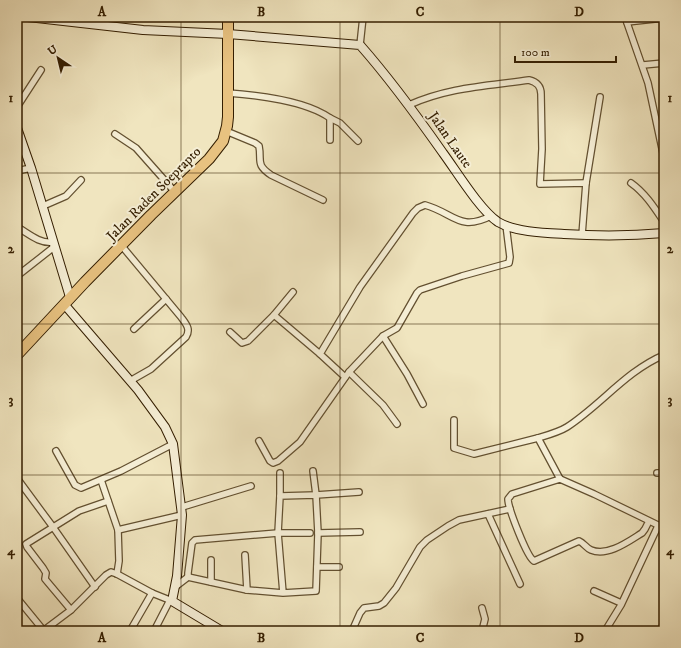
<svg xmlns="http://www.w3.org/2000/svg" width="681" height="648" font-family="'IM FELL DW Pica',serif">
	<style>
		.lines { fill: none; stroke-linecap: round; stroke-linejoin: round }
		.street-casing { stroke: #635030; stroke-width: 8 }
		.secondary-casing { stroke: #341e01; stroke-width: 10 }
		.highway-casing { stroke: #341e01; stroke-width: 12 }
		.street { stroke: #f5eed5; stroke-width: 5.5 }
		.secondary { stroke: #f5eed5; stroke-width: 8 }
		.highway { stroke: #e8c280; stroke-width: 10 }
		.grid { fill: none; stroke: #341e01; stroke-width: 1; stroke-opacity: 0.55 }
		.labels { text-anchor: middle; dominant-baseline: central; stroke-width: 4; stroke-linejoin: round; paint-order: stroke }
		.street-label { font-size: 14px; fill: #341e01; stroke: #f5eed5 }
		.neatline { fill: none; stroke: #341e01; stroke-width: 1.5 }
		.grid-label { font-size: 13px; text-anchor: middle; font-weight: bold; fill: #341e01 }
	</style>
	<rect width="100%" height="100%" fill="#f0e5bf"/>
	<filter id="stains"><feTurbulence type="fractalNoise" baseFrequency=".005" numOctaves="4"/><feColorMatrix values="0 0 0 0 .2 0 0 0 0 .09 0 0 0 0 .02 0 0 0 .5 -.17"/></filter>
	<radialGradient id="worn" r=".72"><stop offset=".6" stop-color="#630" stop-opacity="0"/><stop offset="1" stop-color="#630" stop-opacity=".3"/></radialGradient>
	<g class="lines">
		<g class="street-casing">
			<g id="street">
				<polyline points="625,17 648,83 664,158"/>
				<polyline points="627,22 664,18"/>
				<polyline points="360,45 363,17"/>
				<polyline points="643,65 664,63"/>
				<path d="M 228,93 C 257,95 306,101 330,118 L 330,140"/>
				<path d="M 409,105 C 449,87 488,86 529,80 C 537,82 541,86 541,94 L 542,149 L 540,184 L 586,183 L 582,235"/>
				<polyline points="17,107 41,70"/>
				<polyline points="330,118 340,123 358,141"/>
				<path d="M 226,131 L 255,143 L 259,146 C 262,161 255,164 271,175 L 323,200"/>
				<polyline points="115,134 136,148 175,192"/>
				<polyline points="17,171 31,168"/>
				<polyline points="586,183 600,97"/>
				<path d="M 631,183 C 645,193 654,207 664,222"/>
				<polyline points="43,206 66,196 81,180"/>
				<path d="M 17,227 C 28,233 39,244 53,242"/>
				<path d="M 121,245 L 181,317 C 186,324 191,329 186,337 L 151,369 L 130,381"/>
				<polyline points="17,276 54,247"/>
				<polyline points="274,315 320,354"/>
				<polyline points="134,329 166,299"/>
				<polyline points="230,332 242,343 248,341 274,315 293,292"/>
				<polyline points="383,336 407,374 423,404"/>
				<polyline points="349,372 383,405 397,424"/>
				<path d="M 345,377 L 320,354 L 360,287 L 413,213 L 418,208 L 425,205 C 454,213 459,232 491,216"/>
				<polyline points="454,420 454,448 474,454 538,438 560,479"/>
				<path d="M 538,438 C 548,435 559,432 567,427 C 601,405 626,371 664,355"/>
				<polyline points="259,441 270,461 273,463 278,461 300,442 349,372 383,336 397,328 417,293 420,290 462,276 509,263 510,257 506,225"/>
				<polyline points="56,451 75,485 81,488 121,471 173,444"/>
				<polyline points="313,471 316,495 359,492"/>
				<polyline points="280,473 280,496"/>
				<polyline points="657,473 664,473"/>
				<polyline points="101,480 118,530 119,561 117,574"/>
				<polyline points="19,481 53,527 95,587"/>
				<polyline points="108,501 79,511 26,544 27,547 43,568 46,573 45,579 71,610 106,575 111,572 117,574 152,593 172,601"/>
				<polyline points="182,507 251,486"/>
				<polyline points="488,514 520,584"/>
				<path d="M 649,521 L 645,529 L 642,533 C 629,541 608,557 591,550 C 586,548 584,543 579,541 L 534,561 C 527,557 508,508 508,499 L 512,494 L 560,479 L 594,494 L 664,528"/>
				<polyline points="118,530 182,515"/>
				<polyline points="318,533 360,532"/>
				<polyline points="245,555 247,590"/>
				<polyline points="317,567 339,567"/>
				<polyline points="188,577 247,590 283,593 316,591 318,533 316,495 280,496 278,533 283,593"/>
				<polyline points="188,577 188,573 192,543 195,540 278,533 310,533"/>
				<polyline points="211,582 211,560"/>
				<polyline points="175,587 188,577"/>
				<polyline points="594,591 621,603"/>
				<polyline points="17,598 44,631"/>
				<polyline points="43,631 71,610"/>
				<polyline points="130,631 152,593"/>
				<polyline points="154,631 170,600"/>
				<polyline points="352,631 360,613 364,608 379,606 384,603 396,588 420,547 427,540 448,526 459,520 510,509"/>
				<polyline points="482,631 485,619 482,608"/>
				<polyline points="605,631 621,605 658,526"/>
				<polyline points="660,631 664,623"/>
			</g>
		</g>
		<g class="secondary-casing">
			<g id="secondary">
				<path d="M 28,17 L 143,30 L 228,34 L 360,45 C 390,79 417,116 443,153 C 457,172 480,210 498,222 C 515,232 544,233 564,234 C 597,236 631,236 664,233"/>
				<polyline points="17,128 31,168 70,297"/>
				<polyline points="64,304 138,390 165,427 173,444 182,515 177,576 172,601 222,631"/>
			</g>
		</g>
		<g class="highway-casing">
			<polyline id="highway" points="17,355 85,282 151,215 209,159 223,141 227,126 228,117 228,17"/>
		</g>
		<use href="#street" class="street"/>
		<use href="#secondary" class="secondary"/>
		<use href="#highway" class="highway"/>
	</g>
	<path class="grid" d="M 181,17 L 181,631M 340,17 L 340,631M 500,17 L 500,631M 17,173 L 664,173M 17,324 L 664,324M 17,475 L 664,475"/>
	<g class="labels">
		<g class="street-label">
			<text transform="translate(450 140) rotate(55)">Jalan Laute</text>
			<text transform="translate(154 194) rotate(-45)">Jalan Raden Soeprapto</text>
		</g>
	</g>
	<rect width="681" height="648" fill="none" stroke="#f0e5bf" stroke-width="44"/>
	<g transform="translate(58 58) rotate(325)" stroke="#f5eed5" stroke-width="3" paint-order="stroke">
	<path d="M0-3L7 15L0 10L-7 15Z" fill="#341e01"/>
	<text y="-6" font-size="11" font-weight="bold" text-anchor="middle" fill="#341e01">U</text>
	</g>
	<path d="M515 56v6h101v-6" fill="none" stroke="#341e01" stroke-width="2"/>
	<text x="521" y="56" font-size="12" fill="#341e01" stroke="#f5eed5" stroke-width="3" paint-order="stroke">100 m</text>
	<rect x="22" y="22" width="637" height="604" class="neatline"/>
	<g class="grid-label">
		<text x="102" y="16">A</text>
		<text x="261" y="16">B</text>
		<text x="420" y="16">C</text>
		<text x="579" y="16">D</text>
		<text x="11" y="102">1</text>
		<text x="670" y="102">1</text>
		<text x="11" y="253">2</text>
		<text x="670" y="253">2</text>
		<text x="11" y="404">3</text>
		<text x="670" y="404">3</text>
		<text x="11" y="555">4</text>
		<text x="670" y="555">4</text>
		<text x="102" y="642">A</text>
		<text x="261" y="642">B</text>
		<text x="420" y="642">C</text>
		<text x="579" y="642">D</text>
	</g>
	<rect width="100%" height="100%" filter="url(#stains)"/>
	<rect width="100%" height="100%" fill="url(#worn)"/>
</svg>
